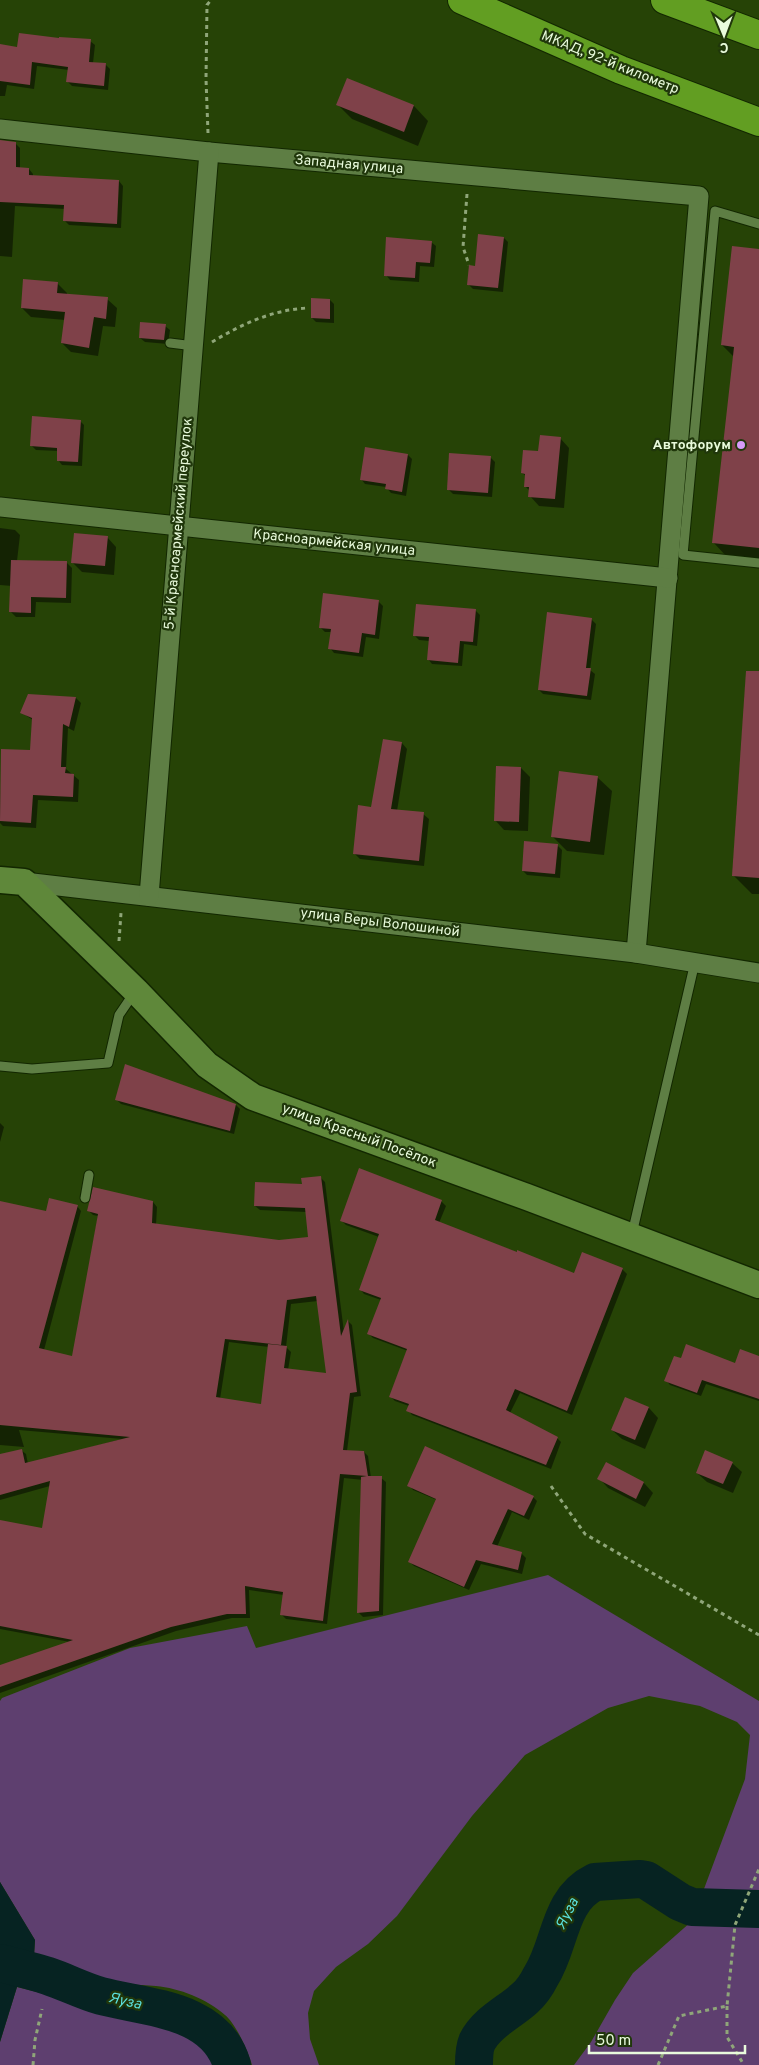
<svg xmlns="http://www.w3.org/2000/svg" width="759" height="2065" font-family="Overpass,sans-serif">
	<style>
		.green { fill: #5e3f6f }
		.water { fill: #062322 }
		.shadow { fill: #0007; fill-rule: evenodd }
		.lines { fill: none; stroke-linecap: round; stroke-linejoin: round }
		.river { stroke: #062322; stroke-width: 38 }
		.building { fill: #7f4149; fill-rule: evenodd }
		.lane-casing { stroke: #122700; stroke-width: 11 }
		.street-casing { stroke: #122700; stroke-width: 21 }
		.secondary-casing { stroke: #122700; stroke-width: 29 }
		.highway-casing { stroke: #122700; stroke-width: 30 }
		.path { stroke: #8fa679; stroke-width: 3; stroke-dasharray: 4 4; stroke-linecap: butt }
		.lane { stroke: #5e7e44; stroke-width: 9 }
		.street { stroke: #5e7e44; stroke-width: 19 }
		.secondary { stroke: #5f883a; stroke-width: 26 }
		.highway { stroke: #629e22; stroke-width: 28 }
		.poi-dot { fill: #d79bf9; stroke: #20370b; stroke-width: 2 }
		.labels { text-anchor: middle; dominant-baseline: central; stroke-width: 4.5; stroke-linejoin: round; paint-order: stroke }
		.street-label { font-size: 14px; fill: #e9fbdc; stroke: #20370b }
		.poi-label { font-size: 14px; font-weight: bold; fill: #e9fbdc; stroke: #20370b; text-anchor: end }
		.water-label { font-size: 15px; font-style: italic; fill: #5bdfdb; stroke: #20370b }
	</style>
	<rect width="100%" height="100%" fill="#264306"/>
	<g class="green">
		<path d="M 548,1575 L 759,1701 L 759,2065 L 574,2065 L 591,2042 L 615,2000 L 633,1973 L 692,1921 L 745,1779 L 750,1735 L 737,1722 L 700,1706 L 649,1696 L 608,1708 L 525,1755 L 472,1816 L 397,1916 L 368,1944 L 336,1967 L 314,1991 L 308,2013 L 310,2039 L 319,2065 L 252,2065 C 248,2051 236,2024 225,2015 C 207,1999 179,1988 156,1986 C 137,1984 120,1986 103,1981 C 80,1974 57,1964 34,1956 L 35,1940 L 0,1882 L 0,1701 L 2,1698 L 130,1648 L 247,1626 L 256,1648 Z"/>
		<polygon points="17,1987 167,2025 198,2038 212,2056 214,2065 0,2065 0,2042"/>
	</g>
	<polygon class="water" points="0,1882 35,1940 34,1956 17,1987 0,2042"/>
	<g class="shadow">
		<polygon points="60,40 90,41 95,45 93,63 105,64 110,69 108,90 72,86 68,82 69,70 37,66 34,89 7,85 5,96 0,96 0,46 18,48"/>
		<polygon points="348,80 414,106 428,121 418,146 352,119 338,105"/>
		<polygon points="0,141 15,143 20,148 20,169 29,169 33,174 33,177 119,181 123,186 121,228 69,225 65,221 65,209 15,206 12,257 0,256"/>
		<polygon points="504,238 508,242 503,292 473,289 468,284 476,267"/>
		<polygon points="431,242 436,246 434,267 420,266 419,282 390,280 386,275"/>
		<polygon points="759,250 759,560 727,557 713,542 734,357 722,345"/>
		<polygon points="57,283 67,293 67,295 107,299 117,308 115,327 103,326 98,356 71,352 62,343 65,320 31,317 22,308"/>
		<polygon points="330,300 334,304 334,323 316,322 312,318"/>
		<polygon points="165,326 170,330 168,344 145,342 140,338"/>
		<polygon points="80,421 84,425 82,466 62,465 58,460 59,451 36,450 31,445"/>
		<polygon points="560,438 569,448 564,508 539,506 530,496 530,491 525,486 526,476 522,473 539,453"/>
		<polygon points="408,455 412,459 406,496 391,493 386,487 365,484 361,479"/>
		<polygon points="490,457 495,462 492,497 453,494 448,489"/>
		<polygon points="0,528 15,530 20,535 17,561 67,563 72,568 71,603 36,602 35,617 16,617 11,612 12,586 0,585"/>
		<polygon points="107,537 116,547 114,575 82,572 72,562"/>
		<polygon points="378,601 383,606 379,639 366,637 363,657 334,653 330,648 332,632 325,632 320,627"/>
		<polygon points="475,610 480,615 477,646 464,644 462,666 432,664 428,659 429,641 419,640 415,636"/>
		<polygon points="591,619 596,624 590,670 595,674 591,700 543,694 539,690"/>
		<polygon points="759,687 759,894 752,894 734,876"/>
		<polygon points="76,698 81,703 74,731 68,728 66,769 79,780 78,802 38,800 36,828 3,826 0,823 2,750 31,751 33,720 22,713"/>
		<polygon points="384,740 402,743 407,749 397,811 423,814 429,819 424,866 360,859 354,853 372,808"/>
		<polygon points="521,768 530,777 528,831 504,830 495,820"/>
		<polygon points="597,777 612,791 604,855 567,851 553,837"/>
		<polygon points="558,846 562,850 560,878 527,875 523,871"/>
		<polygon points="116,1099 236,1105 240,1109 234,1134 121,1104"/>
		<polygon points="0,1123 4,1127 0,1142"/>
		<path d="M 320,1177 L 325,1182 L 344,1332 L 348,1321 L 352,1325 L 361,1396 L 354,1397 L 347,1451 L 364,1452 L 368,1456 L 371,1478 L 381,1478 L 386,1482 L 383,1615 L 363,1617 L 359,1613 L 363,1480 L 344,1478 L 327,1624 L 286,1619 L 282,1615 L 284,1595 L 249,1590 L 250,1618 L 232,1618 L 176,1631 L 0,1693 L 0,1666 L 70,1642 L 0,1629 L 0,1522 L 43,1529 L 50,1486 L 0,1500 L 0,1455 L 21,1450 L 26,1454 L 28,1464 L 122,1439 L 19,1430 L 24,1447 L 0,1445 L 0,1202 L 47,1213 L 77,1206 L 81,1211 L 44,1350 L 73,1358 L 98,1216 L 93,1215 L 89,1211 L 153,1202 L 157,1207 L 156,1225 L 279,1242 L 310,1238 L 306,1212 L 260,1210 L 255,1206 ZM 318,1301 L 327,1375 L 288,1370 L 291,1352 L 286,1347 L 291,1304 ZM 229,1342 L 269,1347 L 262,1405 L 220,1399 Z"/>
		<polygon points="441,1201 446,1206 439,1223 575,1274 622,1269 627,1274 572,1415 520,1393 510,1413 557,1438 561,1442 551,1469 412,1415 408,1410 409,1406 395,1401 390,1396 408,1351 373,1338 369,1334 381,1300 364,1294 360,1289 379,1237 346,1225 341,1220"/>
		<polygon points="759,1357 759,1401 706,1384 701,1396 670,1385 666,1380 736,1365"/>
		<polygon points="626,1399 649,1408 658,1418 645,1449 622,1439 612,1430"/>
		<polygon points="732,1463 742,1472 733,1493 707,1482 697,1473"/>
		<polygon points="606,1464 644,1483 653,1493 645,1507 608,1488 599,1478"/>
		<polygon points="409,1485 533,1497 537,1501 529,1520 512,1512 497,1547 521,1553 526,1558 522,1574 481,1564 469,1590 414,1566 409,1561 437,1500 413,1490"/>
	</g>
	<g class="lines">
		<g class="river">
			<path d="M 0,1963 C 16,1967 32,1971 48,1976 C 66,1982 83,1991 101,1996 C 148,2008 216,2009 232,2065"/>
			<path d="M 474,2065 C 474,2057 474,2049 477,2042 C 487,2022 510,2012 525,1998 C 532,1992 537,1984 541,1976 C 561,1945 558,1900 595,1882 L 640,1879 L 646,1880 L 680,1902 L 692,1907 L 759,1909"/>
		</g>
	</g>
	<g class="building">
		<polygon points="19,33 59,38 59,37 91,39 89,62 106,63 104,86 66,82 68,67 32,62 30,85 0,81 0,44 17,47"/>
		<polygon points="347,78 414,105 404,132 336,105"/>
		<polygon points="0,140 16,142 16,167 29,168 29,175 119,180 117,224 63,221 64,205 0,202"/>
		<polygon points="478,234 504,237 498,288 467,285 469,265 475,266"/>
		<polygon points="386,237 432,241 430,263 416,262 415,278 384,276"/>
		<polygon points="732,246 759,249 759,548 712,543 734,347 721,345"/>
		<polygon points="23,279 58,282 57,293 108,297 106,319 94,317 89,348 61,343 65,312 21,308"/>
		<polygon points="311,298 330,299 330,319 311,318"/>
		<polygon points="140,322 166,324 164,340 139,338"/>
		<polygon points="32,416 81,420 78,462 57,461 57,448 30,446"/>
		<polygon points="540,435 561,437 555,499 528,497 529,487 524,487 525,474 521,473 523,450 538,451"/>
		<polygon points="365,447 408,454 402,492 385,489 386,484 360,480"/>
		<polygon points="449,453 491,456 488,493 447,490"/>
		<polygon points="74,533 108,536 105,566 71,563"/>
		<polygon points="11,560 67,561 66,598 31,597 31,613 9,612"/>
		<polygon points="323,593 379,600 375,635 362,633 359,653 328,649 331,629 319,628"/>
		<polygon points="416,604 476,609 473,642 460,641 458,663 427,660 429,637 413,636"/>
		<polygon points="547,612 592,618 586,668 591,668 587,696 538,690"/>
		<polygon points="746,671 759,671 759,878 732,876"/>
		<polygon points="28,694 76,697 69,727 63,724 61,767 66,767 65,773 74,774 73,797 33,795 31,823 0,821 1,749 30,750 32,718 20,713"/>
		<polygon points="383,739 402,742 391,809 424,812 419,861 353,854 358,805 371,807"/>
		<polygon points="496,766 521,767 519,822 494,821"/>
		<polygon points="559,771 598,776 590,842 551,837"/>
		<polygon points="524,841 558,844 555,874 522,871"/>
		<polygon points="125,1064 236,1104 230,1131 115,1100"/>
		<polygon points="359,1168 442,1200 435,1220 517,1252 517,1250 574,1273 582,1252 623,1268 567,1411 515,1389 506,1410 558,1437 546,1465 406,1411 409,1404 389,1397 407,1349 367,1334 381,1298 359,1290 379,1234 340,1221"/>
		<path d="M 321,1176 L 341,1336 L 348,1319 L 357,1392 L 350,1393 L 343,1450 L 364,1451 L 368,1476 L 382,1476 L 379,1611 L 357,1613 L 361,1477 L 367,1476 L 340,1474 L 323,1621 L 280,1615 L 283,1592 L 245,1586 L 246,1614 L 227,1614 L 171,1627 L 0,1687 L 0,1665 L 73,1640 L 0,1626 L 0,1520 L 42,1528 L 50,1481 L 0,1495 L 0,1454 L 22,1449 L 25,1463 L 130,1437 L 0,1425 L 0,1201 L 46,1211 L 49,1198 L 78,1205 L 39,1348 L 72,1356 L 98,1214 L 87,1211 L 93,1187 L 153,1201 L 152,1223 L 279,1240 L 308,1237 L 305,1208 L 254,1206 L 255,1182 L 302,1184 L 301,1178 ZM 316,1296 L 326,1373 L 284,1368 L 287,1346 L 268,1344 L 261,1404 L 216,1397 L 225,1339 L 281,1345 L 287,1300 Z"/>
		<polygon points="686,1344 735,1363 740,1349 759,1356 759,1399 702,1380 697,1393 664,1381 674,1356 681,1358"/>
		<polygon points="625,1397 649,1407 635,1440 611,1430"/>
		<polygon points="425,1446 534,1496 524,1516 508,1509 492,1544 522,1552 518,1570 476,1560 464,1587 408,1562 436,1499 407,1486"/>
		<polygon points="705,1450 733,1462 723,1484 696,1473"/>
		<polygon points="606,1462 644,1482 636,1499 597,1479"/>
	</g>
	<g class="lines">
		<g class="lane-casing">
			<g id="lane">
				<polyline points="759,224 715,211 683,555 759,563"/>
				<polyline points="170,343 194,346"/>
				<polyline points="0,1066 32,1069 108,1063 119,1015 134,993"/>
				<polyline points="85,1198 89,1175"/>
				<polyline points="632,1234 695,962"/>
			</g>
		</g>
		<g class="street-casing">
			<g id="street">
				<polyline points="0,129 209,152 699,196 636,953"/>
				<polyline points="0,507 668,578"/>
				<polyline points="24,882 636,953 759,973"/>
				<polyline points="149,896 209,152"/>
			</g>
		</g>
		<g class="secondary-casing">
			<polyline id="secondary" points="0,880 24,882 136,991 207,1065 253,1097 527,1197 759,1285"/>
		</g>
		<g class="highway-casing">
			<g id="highway">
				<polyline points="462,0 621,70 759,122"/>
				<polyline points="665,0 759,35"/>
			</g>
		</g>
		<g class="path">
			<polyline points="208,133 206,79 207,5 211,0"/>
			<polyline points="467,194 463,247 469,265"/>
			<path d="M 212,342 C 242,324 272,310 307,308"/>
			<polyline points="119,941 121,913"/>
			<polyline points="551,1486 585,1534 759,1635"/>
			<polyline points="727,2006 727,2037 744,2065"/>
			<polyline points="33,2065 35,2040 42,2009"/>
			<polyline points="658,2065 679,2016 727,2006 735,1925 759,1869"/>
		</g>
		<use href="#lane" class="lane"/>
		<use href="#street" class="street"/>
		<use href="#secondary" class="secondary"/>
		<use href="#highway" class="highway"/>
	</g>
	<circle class="poi-dot" cx="741" cy="445" r="5"/>
	<g class="labels">
		<g class="street-label">
			<text transform="translate(610 63) rotate(22)">МКАД, 92-й километр</text>
			<text transform="translate(349 165) rotate(5)">Западная улица</text>
			<text transform="translate(179 524) rotate(-85)">5-й Красноармейский переулок</text>
			<text transform="translate(334 543) rotate(6)">Красноармейская улица</text>
			<text transform="translate(380 923) rotate(7)">улица Веры Волошиной</text>
			<text transform="translate(359 1136) rotate(20)">улица Красный Посёлок</text>
		</g>
		<g class="poi-label">
			<text x="731" y="445">Автофорум</text>
		</g>
		<g class="water-label">
			<text transform="translate(568 1914) rotate(-63)">Яуза</text>
			<text transform="translate(125 2002) rotate(13)">Яуза</text>
		</g>
	</g>
	<g transform="translate(724 35) rotate(179)" stroke="#20370b" stroke-width="4" paint-order="stroke">
	<path d="M0-4L9 19L0 12L-9 19Z" fill="#e9fbdc"/>
	<text y="-8" font-size="14" font-weight="bold" text-anchor="middle" fill="#e9fbdc">С</text>
	</g>
	<path d="M589 2045v8h156v-8" fill="none" stroke="#e9fbdc" stroke-width="2.5"/>
	<text x="596" y="2045" font-size="15" fill="#e9fbdc" stroke="#20370b" stroke-width="4" paint-order="stroke">50 m</text>
</svg>
